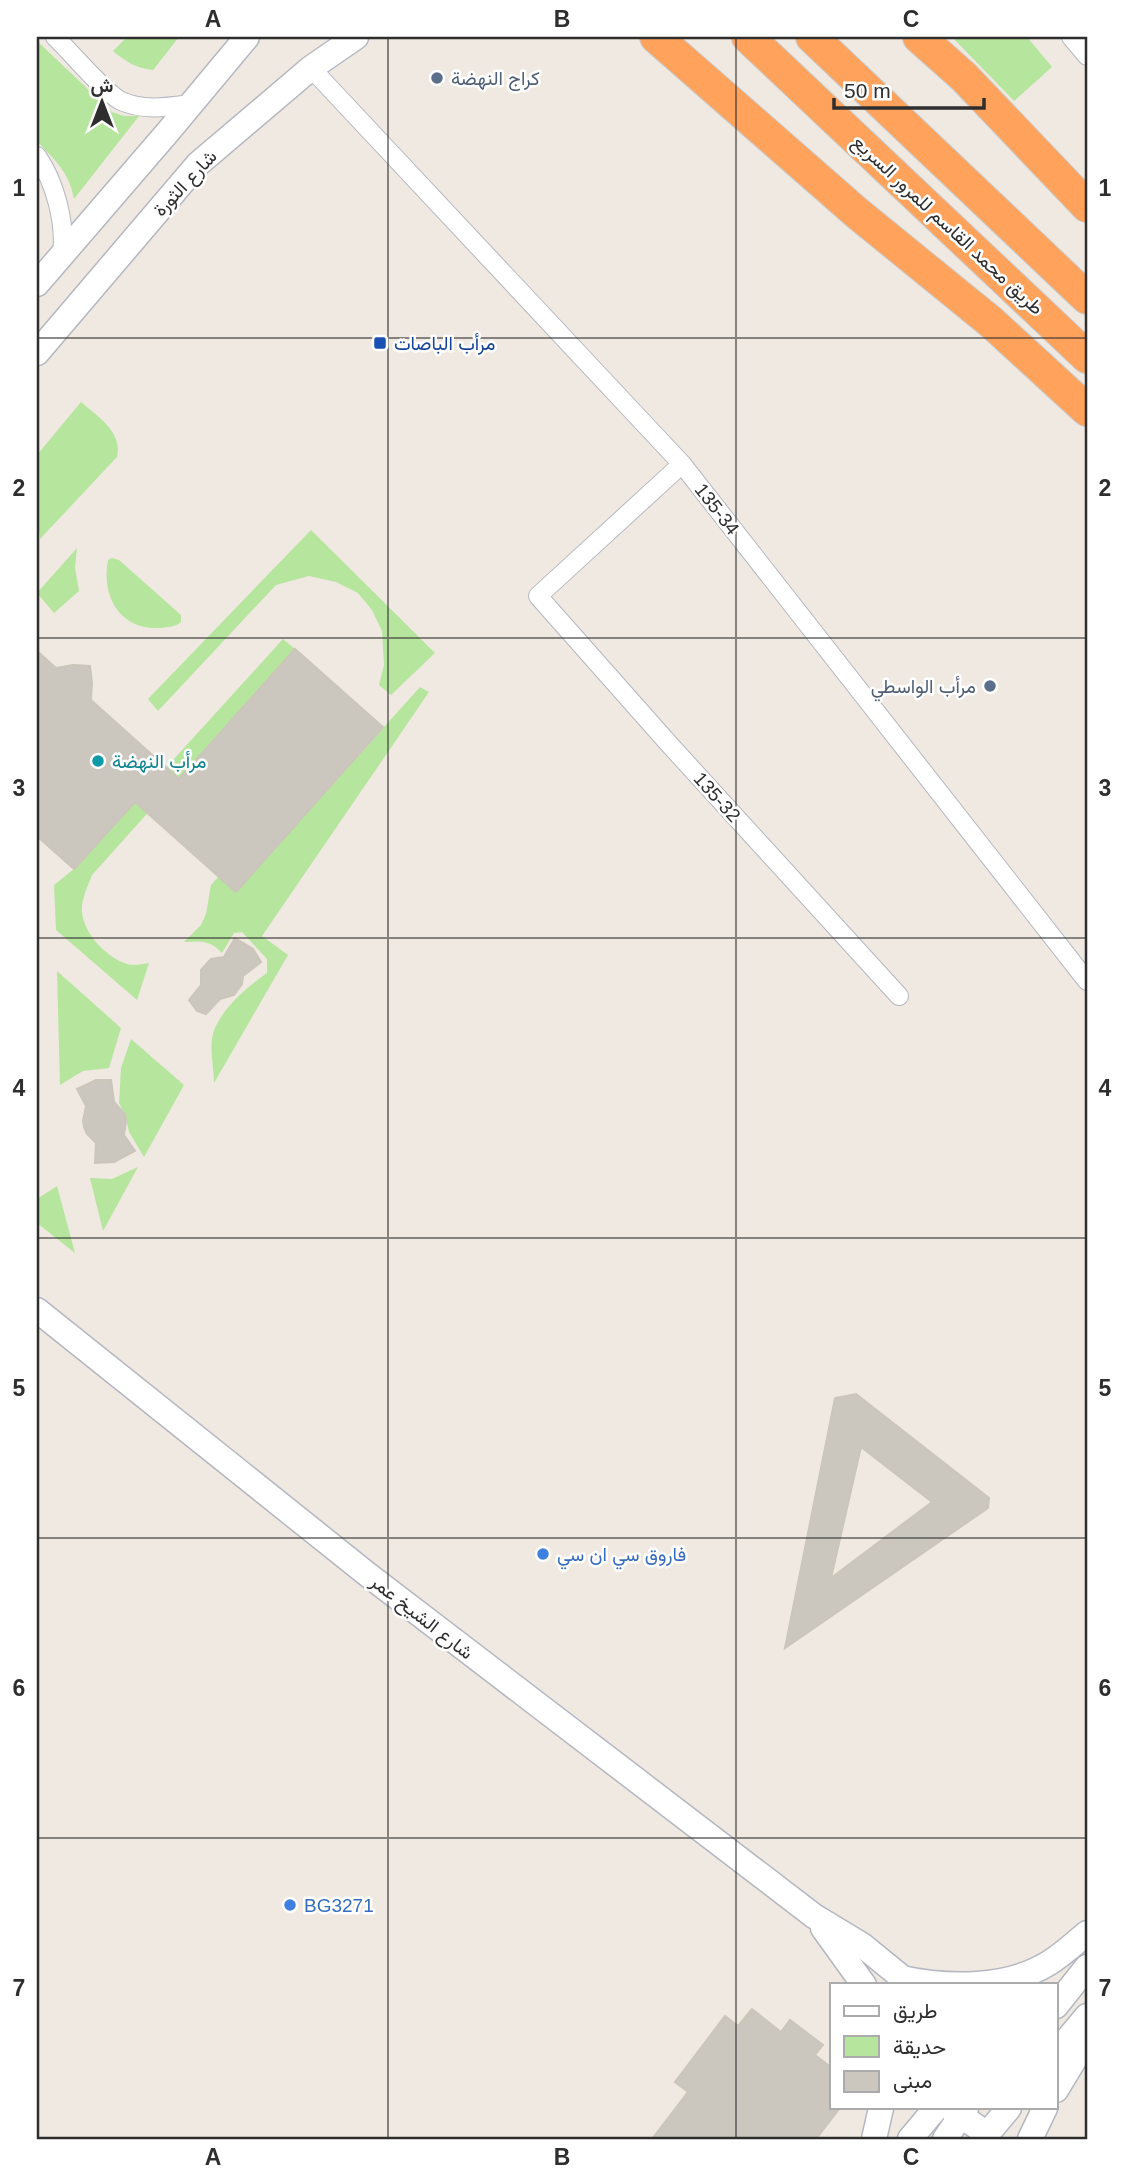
<svg xmlns="http://www.w3.org/2000/svg" width="1124" height="2176" font-family="Helvetica,Vazirmatn,sans-serif">
	<style>
		.green { fill: #b6e59e }
		.building { fill: #cbc7bf; stroke: #cbc5ba; stroke-width: 2; fill-rule: evenodd }
		.lines { fill: none; stroke-linecap: round; stroke-linejoin: round }
		.street-casing { stroke: #b4b7c1; stroke-width: 20 }
		.secondary-casing { stroke: #b4b7c1; stroke-width: 27 }
		.highway-casing { stroke: #c9c9c9; stroke-width: 34 }
		.street { stroke: #fff; stroke-width: 18 }
		.secondary { stroke: #fff; stroke-width: 24 }
		.highway { stroke: #ffa35c; stroke-width: 32 }
		.grid { fill: none; stroke: #2e2e2e; stroke-width: 2; stroke-opacity: 0.55 }
		.service-dot { fill: #5c6f8a; stroke: #fff; stroke-width: 2.5 }
		.transit-dot { fill: #1a4fb4; stroke: #fff; stroke-width: 2.5 }
		.culture-dot { fill: #0f9aa8; stroke: #fff; stroke-width: 2.5 }
		.shop-dot { fill: #3f7fe0; stroke: #fff; stroke-width: 2.5 }
		.labels { text-anchor: middle; dominant-baseline: central; stroke-width: 5; stroke-linejoin: round; paint-order: stroke }
		.service-label { font-size: 19px; fill: #4e5e75; stroke: #fff; text-anchor: start }
		.street-label { font-size: 19px; fill: #2e2e2e; stroke: #fff }
		.transit-label { font-size: 19px; fill: #164399; stroke: #fff; text-anchor: start }
		.culture-label { font-size: 19px; fill: #0d838f; stroke: #fff; text-anchor: start }
		.shop-label { font-size: 19px; fill: #366cbe; stroke: #fff; text-anchor: start }
		.neatline { fill: none; stroke: #2e2e2e; stroke-width: 2.5 }
		.grid-label { font-size: 23px; text-anchor: middle; font-weight: bold; fill: #2e2e2e }
	</style>
	<rect width="100%" height="100%" fill="#efe9e1"/>
	<g class="green">
		<path d="M 127,37 L 179,37 L 153,70 C 136,68 126,62 113,51 Z"/>
		<polygon points="952,37 1027,37 1052,67 1014,101"/>
		<path d="M 37,41 L 112,112 L 124,116 L 139,116 L 74,199 C 69,171 55,161 37,141 Z"/>
		<path d="M 81,402 C 98,417 123,432 117,457 L 40,539 L 37,511 L 37,455 Z"/>
		<polygon points="311,530 435,653 391,695 379,685 384,665 382,631 372,610 358,593 336,582 309,576 276,585 158,711 148,699"/>
		<polygon points="77,548 75,568 79,591 54,613 37,593"/>
		<path d="M 112,558 L 119,560 L 181,615 L 181,622 C 175,627 168,627 160,628 C 120,630 101,597 108,560 Z"/>
		<path d="M 283,639 L 295,649 L 92,875 C 88,886 81,899 82,912 C 84,934 106,957 127,964 C 133,966 142,964 149,963 L 137,1000 L 56,930 L 54,885 L 74,869 Z"/>
		<path d="M 420,687 L 429,692 L 262,936 L 288,955 L 214,1083 C 214,1067 209,1049 213,1034 C 219,1011 248,986 267,973 L 267,959 L 242,932 L 234,933 L 222,953 C 211,940 200,941 184,942 L 201,925 L 206,914 L 211,885 L 219,876 L 237,891 Z"/>
		<polygon points="57,971 121,1028 109,1068 83,1071 60,1085"/>
		<polygon points="131,1039 184,1085 144,1157 129,1132 125,1114 119,1103 121,1068"/>
		<polygon points="138,1167 103,1231 90,1178 112,1179"/>
		<polygon points="57,1186 75,1253 37,1223 37,1199"/>
	</g>
	<g class="building">
		<polygon points="295,649 383,727 236,892 135,802 74,869 37,836 37,651 56,668 73,665 90,666 92,683 91,700 179,779"/>
		<polygon points="235,938 253,949 261,962 243,976 242,984 234,995 220,999 206,1014 197,1011 189,1000 201,985 201,970 211,959 224,957"/>
		<polygon points="96,1080 111,1080 114,1102 125,1114 126,1121 124,1135 135,1151 114,1162 95,1163 96,1143 87,1134 84,1127 83,1121 86,1106 77,1089"/>
		<path d="M 856,1394 L 989,1498 L 988,1508 L 785,1648 L 835,1398 ZM 861,1447 L 932,1502 L 831,1578 Z"/>
		<polygon points="752,2009 781,2032 790,2020 823,2045 815,2055 832,2068 832,2108 839,2109 816,2139 652,2139 688,2092 675,2082 725,2016 738,2026"/>
	</g>
	<g class="lines">
		<g class="street-casing">
			<g id="street">
				<path d="M 55,37 C 71,52 104,92 121,101 C 143,111 168,107 191,104"/>
				<polyline points="1071,37 1087,56"/>
				<polyline points="311,68 682,464 1087,981"/>
				<path d="M 37,156 C 55,182 66,223 62,255"/>
				<polyline points="682,464 538,596 669,744 899,996"/>
			</g>
		</g>
		<g class="secondary-casing">
			<g id="secondary">
				<polyline points="37,284 167,133 247,37"/>
				<polyline points="37,353 198,164 311,68 356,37"/>
				<polyline points="37,1310 367,1574 814,1916 862,1945 911,1985"/>
				<polyline points="823,1928 864,1985"/>
				<path d="M 901,1978 C 948,1988 1007,1989 1049,1963 C 1062,1955 1075,1943 1087,1933"/>
				<polyline points="1056,2006 1087,1967"/>
				<polyline points="1056,2053 1087,2016"/>
				<polyline points="1056,2090 1087,2039"/>
				<polyline points="950,2108 987,2134"/>
				<polyline points="874,2139 881,2108"/>
				<polyline points="910,2139 936,2108"/>
				<polyline points="945,2139 966,2108"/>
				<polyline points="983,2139 1009,2108"/>
				<polyline points="1030,2139 1045,2108"/>
			</g>
		</g>
		<g class="highway-casing">
			<g id="highway">
				<polyline points="656,37 857,213 991,322 1087,410"/>
				<polyline points="748,37 1087,357"/>
				<polyline points="812,37 1087,298"/>
				<polyline points="919,37 964,77 1087,206"/>
			</g>
		</g>
		<use href="#street" class="street"/>
		<use href="#secondary" class="secondary"/>
		<use href="#highway" class="highway"/>
	</g>
	<path class="grid" d="M 388,37 L 388,2139M 736,37 L 736,2139M 37,338 L 1087,338M 37,638 L 1087,638M 37,938 L 1087,938M 37,1238 L 1087,1238M 37,1538 L 1087,1538M 37,1838 L 1087,1838"/>
	<g class="service-dot">
		<circle cx="437" cy="78" r="7"/>
		<circle cx="990" cy="686" r="7"/>
	</g>
	<rect class="transit-dot" x="373" y="336" width="14" height="14" rx="3.5"/>
	<circle class="culture-dot" cx="98" cy="761" r="7"/>
	<g class="shop-dot">
		<circle cx="543" cy="1554" r="7"/>
		<circle cx="290" cy="1905" r="7"/>
	</g>
	<g class="labels">
		<g class="service-label">
			<text x="451" y="78">كراج النهضة</text>
			<text x="976" y="686" text-anchor="end">مرأب الواسطي</text>
		</g>
		<g class="street-label">
			<text transform="translate(185 183) rotate(-47)">شارع الثورة</text>
			<text transform="translate(948 225) rotate(43)">طريق محمد القاسم للمرور السريع</text>
			<text transform="translate(717 509) rotate(52)">135-34</text>
			<text transform="translate(717 797) rotate(48)">135-32</text>
			<text transform="translate(422 1617) rotate(38)">شارع الشيخ عمر</text>
		</g>
		<g class="transit-label">
			<text x="394" y="343">مرأب الباصات</text>
		</g>
		<g class="culture-label">
			<text x="112" y="761">مرأب النهضة</text>
		</g>
		<g class="shop-label">
			<text x="557" y="1554">فاروق سي ان سي</text>
			<text x="304" y="1905">BG3271</text>
		</g>
	</g>
	<rect width="1124" height="2176" fill="none" stroke="#ffffff" stroke-width="77"/>
	<rect x="830" y="1983" width="228" height="126" fill="#ffffff" stroke="#ababab" stroke-width="2"/>
	<rect x="844" y="2006" width="35" height="10" fill="#ffffff" stroke="#ababab" stroke-width="2"/>
	<text x="893" y="2018" font-size="21" fill="#2e2e2e">طريق</text>
	<rect x="844" y="2036" width="35" height="21" fill="#b6e59e" stroke="#ababab" stroke-width="2"/>
	<text x="893" y="2054" font-size="21" fill="#2e2e2e">حديقة</text>
	<rect x="844" y="2071" width="35" height="21" fill="#cbc7bf" stroke="#ababab" stroke-width="2"/>
	<text x="893" y="2088" font-size="21" fill="#2e2e2e">مبنى</text>
	<g transform="translate(102 102)" stroke="#ffffff" stroke-width="5" paint-order="stroke">
	<path d="M0-5L12 26L0 18L-12 26Z" fill="#2e2e2e"/>
	<text y="-10" font-size="19" font-weight="bold" text-anchor="middle" fill="#2e2e2e">ش</text>
	</g>
	<path d="M834 98v10h150v-10" fill="none" stroke="#2e2e2e" stroke-width="3.5"/>
	<text x="844" y="98" font-size="21" fill="#2e2e2e" stroke="#ffffff" stroke-width="5" paint-order="stroke">50 m</text>
	<rect x="38" y="38" width="1048" height="2100" class="neatline"/>
	<g class="grid-label">
		<text x="213" y="27">A</text>
		<text x="562" y="27">B</text>
		<text x="911" y="27">C</text>
		<text x="19" y="196">1</text>
		<text x="1105" y="196">1</text>
		<text x="19" y="496">2</text>
		<text x="1105" y="496">2</text>
		<text x="19" y="796">3</text>
		<text x="1105" y="796">3</text>
		<text x="19" y="1096">4</text>
		<text x="1105" y="1096">4</text>
		<text x="19" y="1396">5</text>
		<text x="1105" y="1396">5</text>
		<text x="19" y="1696">6</text>
		<text x="1105" y="1696">6</text>
		<text x="19" y="1996">7</text>
		<text x="1105" y="1996">7</text>
		<text x="213" y="2165">A</text>
		<text x="562" y="2165">B</text>
		<text x="911" y="2165">C</text>
	</g>
</svg>
